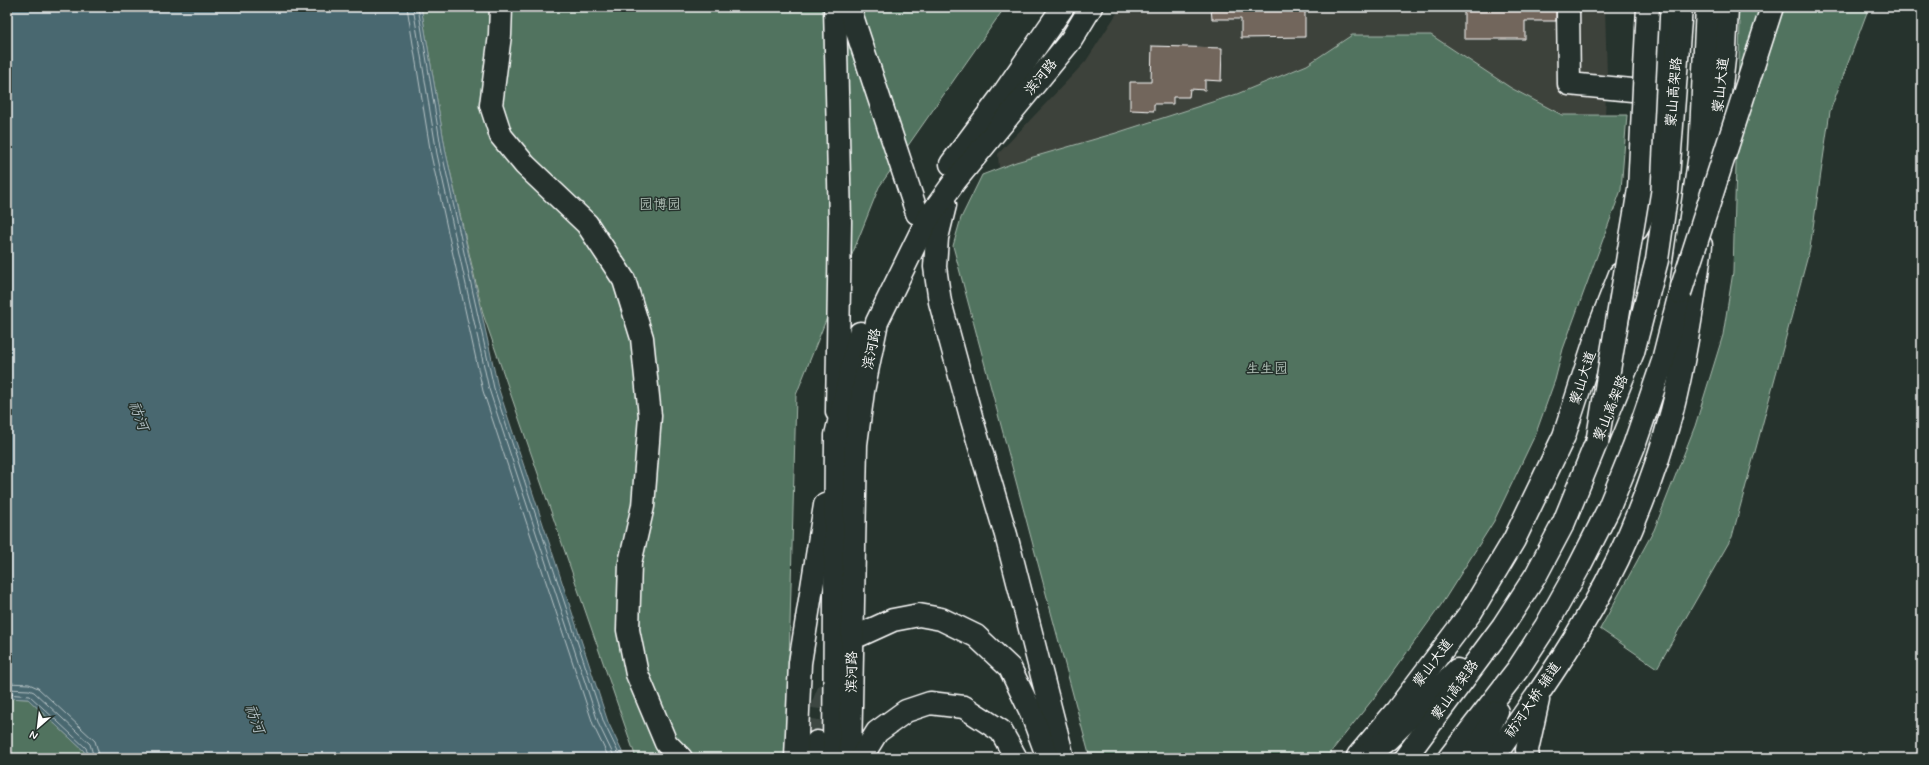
<svg xmlns="http://www.w3.org/2000/svg" width="1929" height="765" font-family="Mynerve,'LXGW WenKai TC',sans-serif">
	<style>
		.built { fill: #3d423b }
		.green { fill: #51735e; stroke: #a8b9ae }
		.water { fill: #496870; stroke: #92a4a9 }
		.lines { fill: none; stroke-linecap: round; stroke-linejoin: round }
		.shore { stroke: #b6c3c6; stroke-width: 1 }
		.building { fill: #72665c; stroke: #fff }
		.major-tunnel { stroke: #3c4742; stroke-width: 22; stroke-dasharray: 22 11; stroke-linecap: butt }
		.minor-casing { stroke: #fff; stroke-width: 25 }
		.major-casing { stroke: #fff; stroke-width: 25 }
		.highway-casing { stroke: #fff; stroke-width: 25 }
		.minor { stroke: #26332d; stroke-width: 22 }
		.major { stroke: #26332d; stroke-width: 22 }
		.highway { stroke: #26332d; stroke-width: 22 }
		.highway-bridge-casing { stroke: #fff; stroke-width: 25; stroke-linecap: butt }
		.highway-bridge { stroke: #26332d; stroke-width: 22 }
		.labels { text-anchor: middle; dominant-baseline: central; stroke-width: 3; stroke-linejoin: round; paint-order: stroke }
		.street-label { font-size: 14px; fill: #fff; stroke: #26332d }
		.park-label { font-size: 14px; fill: #b1c0b7; stroke: #26332d }
		.water-label { font-size: 15px; font-style: italic; fill: #adbbbf; stroke: #26332d }
	</style>
	<rect width="100%" height="100%" fill="#26332d"/>
	<filter id="ink" filterUnits="userSpaceOnUse"><feTurbulence type="fractalNoise" baseFrequency=".025" numOctaves="2"/><feDisplacementMap in="SourceGraphic" scale="8" xChannelSelector="R" yChannelSelector="G"/><feConvolveMatrix kernelMatrix="1 2 1 2 8 2 1 2 1" color-interpolation-filters="sRGB"/></filter>
	<g filter="url(#ink)">
		<polygon class="built" points="1121,7 1605,7 1607,77 1605,114 1562,115 1511,88 1352,35 1307,65 1237,94 1116,133 999,168 998,154 1086,61"/>
		<g class="green">
			<polygon points="421,7 1005,7 879,187 796,395 789,662 791,758 636,758 483,314 446,153"/>
			<polygon points="1734,7 1869,7 1830,111 1810,248 1732,537 1657,668 1600,629 1654,530 1695,426 1723,335 1733,272 1740,22 1734,18"/>
			<polygon points="1352,35 1431,35 1511,88 1562,115 1627,115 1621,190 1563,349 1555,380 1536,433 1494,521 1441,605 1377,694 1326,758 1090,758 953,246 961,218 982,175 1016,162 1116,133 1237,94 1307,65"/>
			<polygon points="7,698 28,699 84,751 85,758 7,758"/>
		</g>
		<polygon class="water" points="7,7 421,7 446,153 498,387 608,722 625,758 85,758 84,751 28,699 7,698"/>
		<g class="lines">
			<g class="shore">
				<polyline points="407,7 431,155 483,391 594,727 609,758"/>
				<polyline points="413,7 437,154 489,389 599,725 615,758"/>
				<polyline points="418,7 442,153 494,388 604,723 621,758"/>
				<polyline points="7,683 29,684 38,688 95,741 100,758"/>
				<polyline points="7,689 29,690 34,692 90,744 94,758"/>
				<polyline points="7,694 30,696 86,748 89,758"/>
			</g>
		</g>
		<g class="building">
			<polygon points="1211,7 1305,7 1305,37 1241,38 1241,19 1212,19"/>
			<polygon points="1464,7 1556,7 1556,21 1525,21 1525,39 1464,39"/>
			<polygon points="1152,46 1222,48 1221,81 1205,80 1205,90 1190,89 1189,97 1173,97 1173,104 1154,104 1154,111 1130,110 1130,82 1151,82"/>
		</g>
		<g class="lines">
			<polyline class="major-tunnel" points="817,742 822,706 835,675"/>
			<g class="minor-casing">
				<g id="minor">
					<polyline points="501,7 500,35 491,105 501,136 525,165 587,224 624,280 642,338 650,416 643,506 630,563 628,630 637,674 666,743 681,758"/>
					<polyline points="835,7 840,222 837,412"/>
					<polyline points="849,7 917,213"/>
					<polyline points="1568,7 1569,84 1632,90 1662,90"/>
				</g>
			</g>
			<g class="major-casing">
				<g id="major">
					<polyline points="951,164 1001,97 1063,7"/>
					<polyline points="1710,183 1725,50 1727,7"/>
					<polyline points="945,205 937,238 935,267 940,302 972,420 1006,535 1063,758"/>
					<polyline points="1637,229 1652,191 1663,71 1666,7"/>
					<polyline points="860,635 893,620 919,615 941,619 976,636 1010,668 1031,712 1048,758"/>
					<polyline points="817,742 817,758"/>
					<polyline points="1358,756 1397,710 1471,612 1514,540 1564,436 1600,325 1620,274"/>
					<polyline points="796,758 800,663 825,505"/>
					<polyline points="834,758 836,435 860,333"/>
					<polyline points="850,758 856,444 863,391 877,322 927,220 955,181 1071,40 1091,7"/>
					<polyline points="861,758 877,732 906,711 930,703 964,707 1001,731 1016,758"/>
					<path d="M 1493,758 C 1539,694 1584,630 1618,559 C 1640,512 1659,461 1672,411 C 1686,357 1694,300 1701,245"/>
					<polyline points="1528,758 1527,750 1538,700"/>
				</g>
			</g>
			<g class="highway-casing">
				<g id="highway">
					<polyline points="1363,758 1388,739 1457,670"/>
					<polyline points="1405,758 1503,626 1536,575 1564,522 1633,352 1657,260 1667,190 1681,7"/>
					<polyline points="1449,758 1518,669 1546,626 1578,569 1608,510 1634,446 1662,364 1680,293 1700,154 1707,7"/>
					<polyline points="1473,758 1497,712"/>
				</g>
			</g>
			<use href="#minor" class="minor"/>
			<use href="#major" class="major"/>
			<use href="#highway" class="highway"/>
			<g class="highway-bridge-casing">
				<g id="highway-bridge">
					<polyline points="1680,293 1772,7"/>
					<polyline points="1597,443 1639,189 1648,7"/>
				</g>
			</g>
			<use href="#highway-bridge" class="highway-bridge"/>
		</g>
	</g>
	<g class="labels">
		<g class="street-label">
			<text transform="translate(1041 77) rotate(-50)">滨河路</text>
			<text transform="translate(1721 85) rotate(-84)">蒙山大道</text>
			<text transform="translate(1674 92) rotate(-85)">蒙山高架路</text>
			<text transform="translate(872 349) rotate(-78)">滨河路</text>
			<text transform="translate(1583 378) rotate(-72)">蒙山大道</text>
			<text transform="translate(1611 408) rotate(-68)">蒙山高架路</text>
			<text transform="translate(1433 663) rotate(-53)">蒙山大道</text>
			<text transform="translate(852 672) rotate(-89)">滨河路</text>
			<text transform="translate(1455 690) rotate(-54)">蒙山高架路</text>
			<text transform="translate(1533 700) rotate(-56)">祊河大桥 辅道</text>
		</g>
		<g class="park-label">
			<text x="660" y="205">园博园</text>
			<text x="1267" y="369">生生园</text>
		</g>
		<g class="water-label">
			<text transform="translate(138 416) rotate(69)">祊河</text>
			<text transform="translate(254 719) rotate(69)">祊河</text>
		</g>
	</g>
	<rect width="1929" height="765" fill="none" stroke="#26332d" stroke-width="24"/>
	<rect x="12" y="12" width="1905" height="741" fill="none" stroke="#fff" stroke-width="1.5" filter="url(#ink)"/>
	<g transform="translate(38 727) rotate(208)" stroke="#26332d" stroke-width="3" paint-order="stroke">
	<path d="M0-3L7 15L0 10L-7 15Z" fill="#ffffff"/>
	<text y="-6" font-size="11" font-weight="bold" text-anchor="middle" fill="#ffffff">N</text>
	</g>
</svg>
